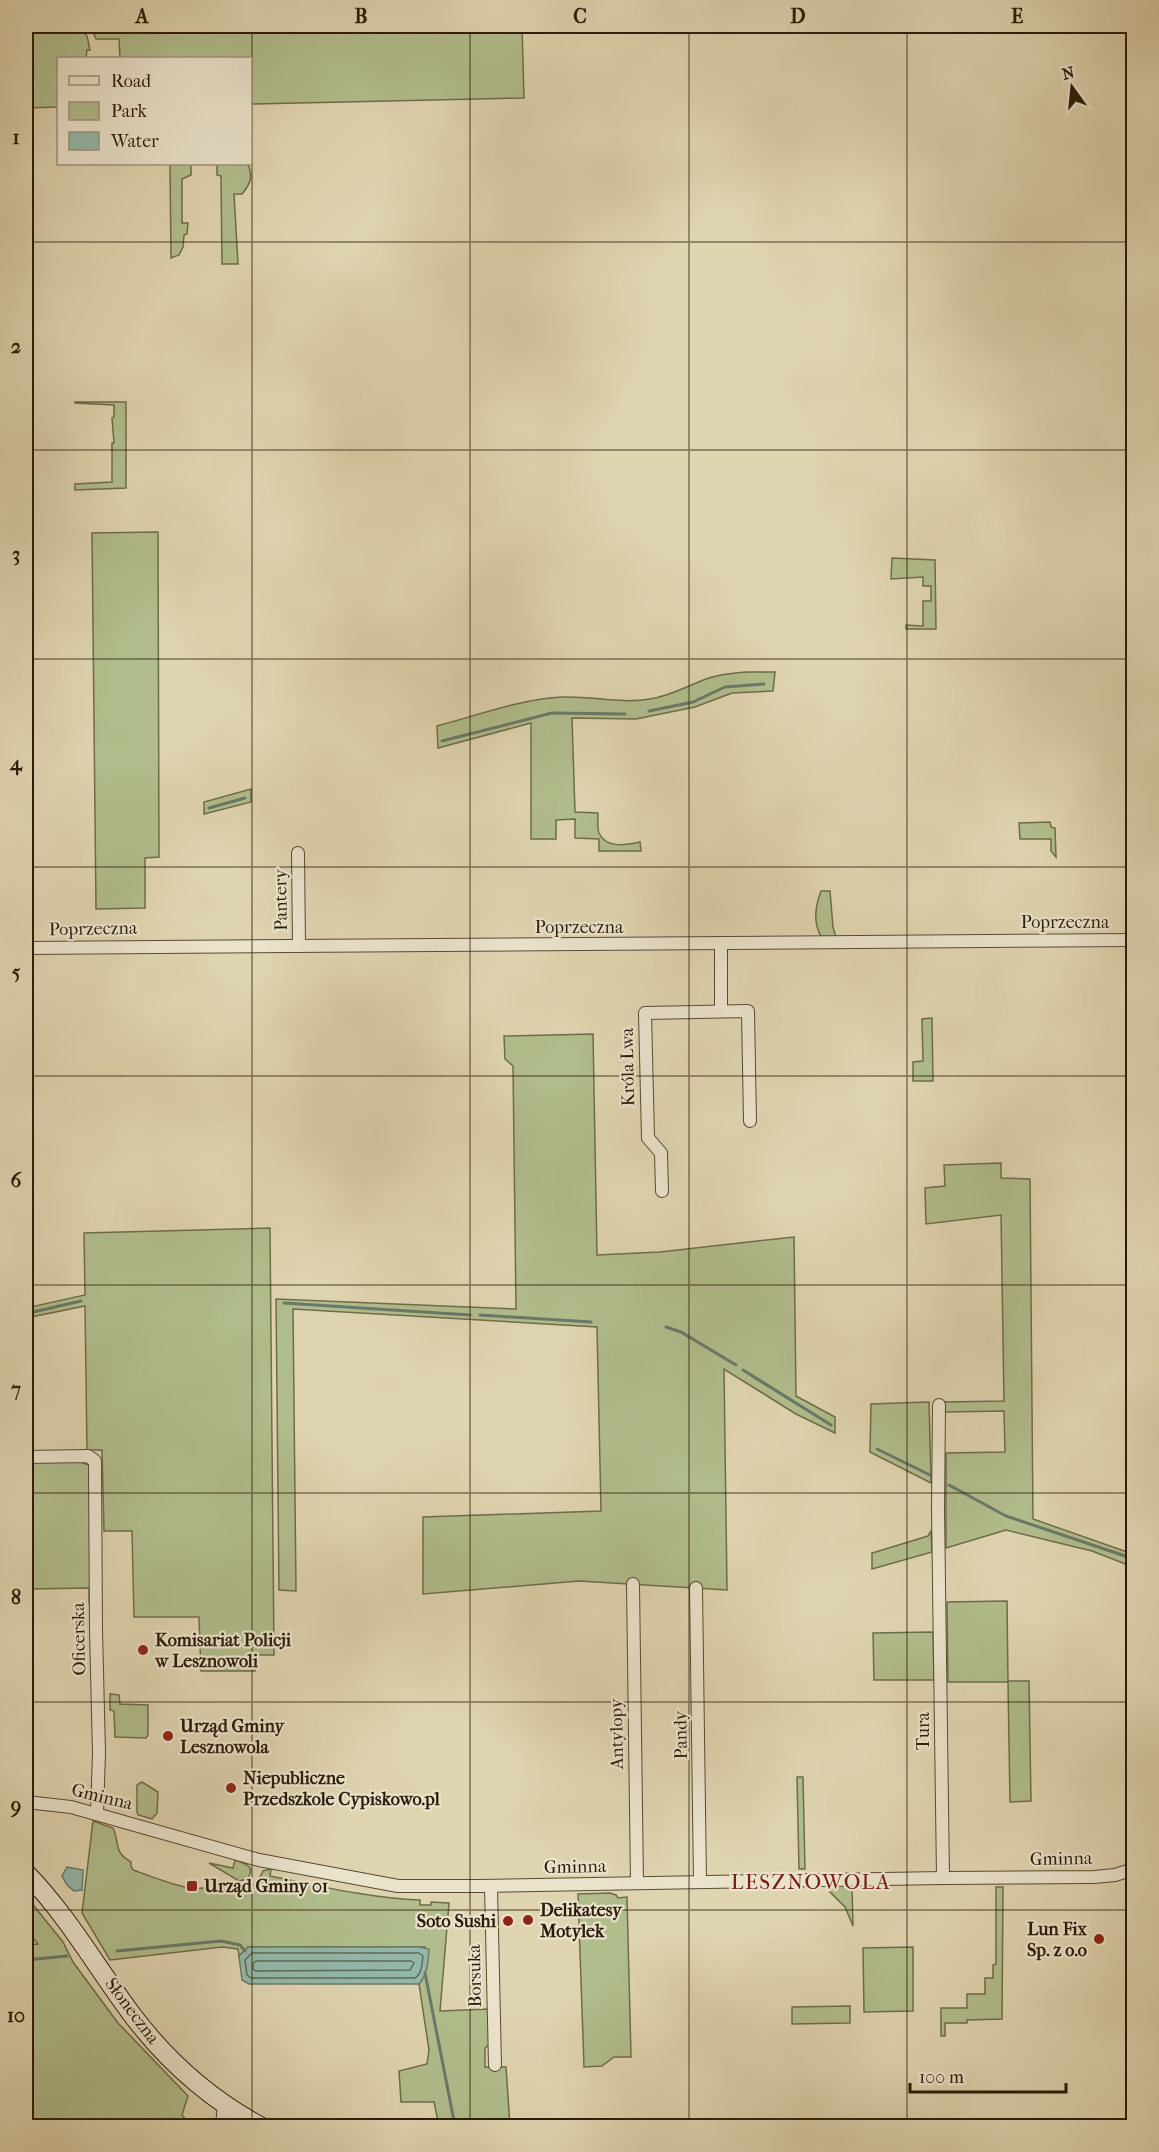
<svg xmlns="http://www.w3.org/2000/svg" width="1159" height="2152" font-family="'IM FELL French Canon',serif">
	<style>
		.green { fill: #b1bd8c; stroke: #6e6c4a; stroke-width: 1.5 }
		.water { fill: #93b8a9; stroke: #697969; stroke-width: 1.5 }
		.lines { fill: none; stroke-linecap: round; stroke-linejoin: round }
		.shore { stroke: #5f6a59; stroke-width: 1.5 }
		.stream { stroke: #697969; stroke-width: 3 }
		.minor-casing { stroke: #584933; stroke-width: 14 }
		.secondary-casing { stroke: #2b1b09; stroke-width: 20 }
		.minor { stroke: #eae3cc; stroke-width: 12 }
		.secondary { stroke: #eae3cc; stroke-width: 18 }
		.grid { fill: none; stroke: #2b1b09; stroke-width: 1.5; stroke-opacity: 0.55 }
		.poi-dot { fill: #8f2418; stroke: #eae3cc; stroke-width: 2 }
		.labels { text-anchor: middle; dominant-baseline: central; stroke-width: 4.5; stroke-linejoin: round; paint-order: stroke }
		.street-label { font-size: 18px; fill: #2b1b09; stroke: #eae3cc }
		.poi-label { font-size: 18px; font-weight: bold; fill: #2b1b09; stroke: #eae3cc; text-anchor: start }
		.quarter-label { font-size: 21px; letter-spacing: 1.5px; fill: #7a1f14; stroke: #eae3cc }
		.neatline { fill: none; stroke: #2b1b09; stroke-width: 2 }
		.grid-label { font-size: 20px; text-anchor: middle; font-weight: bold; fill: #2b1b09 }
	</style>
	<rect width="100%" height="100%" fill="#dfd4b0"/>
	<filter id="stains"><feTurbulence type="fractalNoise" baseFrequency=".00333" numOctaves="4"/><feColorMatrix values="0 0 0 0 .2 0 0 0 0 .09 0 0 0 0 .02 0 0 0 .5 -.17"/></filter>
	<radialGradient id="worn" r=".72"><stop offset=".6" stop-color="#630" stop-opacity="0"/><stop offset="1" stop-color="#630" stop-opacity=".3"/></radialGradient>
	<g class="green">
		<polygon points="86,26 522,26 524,98 251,104 250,58 120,58 119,39 96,39 93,32"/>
		<polygon points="80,28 87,36 90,50 87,50 86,58 58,58 58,107 26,108 26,29"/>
		<polygon points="170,164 191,164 191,175 182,179 182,223 188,223 187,234 184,235 183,247 179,255 171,258"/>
		<path d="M 217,164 L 248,164 C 253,177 251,183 242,194 L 234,194 L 238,264 L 222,264 L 221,176 L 217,175 Z"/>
		<polygon points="75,402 126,402 126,488 75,490 75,484 112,482 112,443 114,443 112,418 114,417 114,405 75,403"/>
		<polygon points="158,532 159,857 145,858 145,908 96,909 92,533"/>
		<polygon points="892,558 935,560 936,629 906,629 906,625 923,626 923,601 931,601 931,586 923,586 923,577 891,579"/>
		<path d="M 747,672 L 775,672 L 773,691 L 732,693 L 695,707 L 636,719 L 572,718 L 575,812 L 598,813 C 598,818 597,828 599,833 C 606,849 627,845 640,842 L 641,851 L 599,851 L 599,839 L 575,838 L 575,819 L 556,820 L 556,839 L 531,839 L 531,723 L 438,748 L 437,726 C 478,715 521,699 563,697 C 593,696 620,704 650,699 C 671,696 687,686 706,679 C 719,674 733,673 747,672 Z"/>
		<polygon points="251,789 251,802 204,814 204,802"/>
		<polygon points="1050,822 1051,827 1055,828 1056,857 1051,851 1051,839 1020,839 1019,823"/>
		<path d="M 821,891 L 830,891 L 833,927 L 836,937 L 821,937 C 813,921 815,908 821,891 Z"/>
		<polygon points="932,1018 933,1081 913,1081 913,1062 923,1061 922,1019"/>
		<polygon points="593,1034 597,1255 660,1252 794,1237 796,1396 835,1417 835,1433 796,1414 724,1369 727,1590 579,1581 423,1594 423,1517 601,1511 597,1327 293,1309 296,1591 279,1590 276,1299 516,1309 513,1066 505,1059 504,1036"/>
		<polygon points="1001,1163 1001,1178 1030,1179 1033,1519 1133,1554 1133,1567 1092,1551 1006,1530 946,1548 946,1453 1005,1452 1004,1411 945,1412 945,1402 1004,1401 1001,1215 926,1224 925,1188 945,1186 944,1165"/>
		<polygon points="270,1228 274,1655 256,1655 255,1671 201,1671 199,1617 134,1617 132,1531 104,1531 102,1450 87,1450 85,1306 26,1318 26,1308 85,1295 84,1233"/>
		<polygon points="929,1402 931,1483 870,1452 871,1404"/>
		<polygon points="77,1461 89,1465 93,1603 89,1603 89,1588 26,1589 26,1462"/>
		<polygon points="931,1531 932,1552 872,1569 872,1553 928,1536"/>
		<polygon points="1007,1601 1008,1681 1029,1681 1031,1801 1010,1802 1008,1682 948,1682 947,1602"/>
		<polygon points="933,1632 934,1680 874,1680 873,1633"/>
		<polygon points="110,1694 119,1695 120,1704 148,1705 148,1735 146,1738 115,1737 114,1711 110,1710"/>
		<polygon points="797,1777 803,1777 805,1869 799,1869"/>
		<polygon points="142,1782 158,1792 157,1813 152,1819 138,1815 137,1812 137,1785"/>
		<path d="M 93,1821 L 113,1828 C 120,1843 113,1852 131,1862 L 131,1866 L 133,1870 C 148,1875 193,1894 206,1887 C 232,1890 250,1900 263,1871 L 271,1869 L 270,1876 C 320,1886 369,1898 420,1900 L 420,1905 L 431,1905 L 431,1902 L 449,1903 L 440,2011 L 489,2009 L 490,2044 L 485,2048 L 485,2067 L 506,2067 L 510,2126 L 439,2126 L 434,2102 L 401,2102 L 399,2071 L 427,2064 L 429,2050 L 419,1984 C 428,1974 425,1960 425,1947 L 248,1947 L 239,1956 L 238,1949 L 222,1947 L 110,1960 L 82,1913 Z"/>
		<path d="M 235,1860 C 247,1864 256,1867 247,1879 L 239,1881 L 209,1863 L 233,1868 Z"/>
		<polygon points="828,1885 852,1886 853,1926 845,1907 830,1892"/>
		<polygon points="996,1887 1003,1887 1002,2019 967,2020 967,2023 945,2023 945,2036 941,2036 941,2008 967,2008 967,1994 985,1994 985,1978 993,1978 993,1965 996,1964"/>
		<polygon points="610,1893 616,1895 618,1898 627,1897 631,2057 614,2057 602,2066 584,2067 578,1894"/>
		<polygon points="26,1896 63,1942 73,1962 118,2023 188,2096 182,2115 191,2126 26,2126 26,1945 38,1944 26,1929"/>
		<polygon points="913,1947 913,2011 864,2012 863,1948"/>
		<polygon points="850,2006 850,2023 792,2024 792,2007"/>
	</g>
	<g class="water">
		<polygon points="67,1867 83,1870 82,1890 74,1891 67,1885 62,1876"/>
		<path d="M 248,1947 L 419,1947 L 429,1949 C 428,1961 428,1974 419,1984 L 249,1984 L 242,1980 L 239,1956 Z"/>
	</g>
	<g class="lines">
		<g class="shore">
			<path d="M 252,1953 L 419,1953 L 423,1956 C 422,1963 422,1974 415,1978 L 251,1978 L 247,1975 L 245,1960 Z"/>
			<polygon points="256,1961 411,1961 414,1963 410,1970 256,1971 253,1969 253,1964"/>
		</g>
		<g class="stream">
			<polyline points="649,711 693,702 725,687 764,684"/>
			<polyline points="442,741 552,713 625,714"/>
			<polyline points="209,808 245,798"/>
			<polyline points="284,1303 470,1315"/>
			<polyline points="33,1312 81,1301"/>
			<polyline points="480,1315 591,1322"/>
			<polyline points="666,1327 681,1332 736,1365"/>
			<polyline points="743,1370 831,1425"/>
			<polyline points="877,1449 932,1476"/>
			<polyline points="949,1485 1006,1516 1134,1559"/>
			<polyline points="117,1951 221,1941 240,1945 245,1951"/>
			<polyline points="26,1960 67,1956"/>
			<polyline points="425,1973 455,2126"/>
		</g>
		<g class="minor-casing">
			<g id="minor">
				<polyline points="298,853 299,946"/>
				<polyline points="721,944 721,1011"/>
				<polyline points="26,948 1134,940"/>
				<polyline points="662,1191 661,1153 648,1138 645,1013 748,1011 750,1121"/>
				<polyline points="939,1405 938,1509 943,1878"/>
				<polyline points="26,1457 88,1456 95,1461 95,1465 96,1630 99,1753 97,1813"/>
				<polyline points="633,1584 637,1883"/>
				<polyline points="696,1588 700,1882"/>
				<polyline points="26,1802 71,1807 259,1860 398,1886 478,1886 943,1878 1094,1877 1115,1875 1134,1869"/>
				<polyline points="491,1886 495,2065"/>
				<polyline points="222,2126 224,2104"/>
			</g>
		</g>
		<g class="secondary-casing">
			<path id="secondary" d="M 26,1873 C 68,1916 97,1968 133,2016 C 168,2062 210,2099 260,2126"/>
		</g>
		<use href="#minor" class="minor"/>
		<use href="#secondary" class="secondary"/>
	</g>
	<path class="grid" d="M 252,26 L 252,2126M 470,26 L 470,2126M 689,26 L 689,2126M 907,26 L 907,2126M 26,242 L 1134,242M 26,450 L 1134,450M 26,659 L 1134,659M 26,867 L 1134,867M 26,1076 L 1134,1076M 26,1285 L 1134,1285M 26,1493 L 1134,1493M 26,1702 L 1134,1702M 26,1910 L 1134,1910"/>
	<g class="poi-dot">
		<circle cx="143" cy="1650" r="6"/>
		<circle cx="168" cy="1736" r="6"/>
		<circle cx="231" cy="1788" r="6"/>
		<rect x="186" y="1880" width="12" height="12" rx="3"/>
		<circle cx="528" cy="1920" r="6"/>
		<circle cx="508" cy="1921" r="6"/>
		<circle cx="1099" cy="1939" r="6"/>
	</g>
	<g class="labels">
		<g class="street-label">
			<text transform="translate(281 900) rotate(-91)">Pantery</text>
			<text x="1065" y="922">Poprzeczna</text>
			<text x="579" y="927">Poprzeczna</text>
			<text transform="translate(93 929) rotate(-1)">Poprzeczna</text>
			<text transform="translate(628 1067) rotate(-91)">Króla Lwa</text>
			<text transform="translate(79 1639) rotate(-91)">Oficerska</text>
			<text transform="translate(923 1731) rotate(-90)">Tura</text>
			<text transform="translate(617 1734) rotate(-91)">Antylopy</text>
			<text transform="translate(681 1735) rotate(-91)">Pandy</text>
			<text transform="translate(102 1797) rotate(14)">Gminna</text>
			<text transform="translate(1061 1859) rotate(-1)">Gminna</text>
			<text transform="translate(575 1867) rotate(-1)">Gminna</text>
			<text transform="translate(475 1976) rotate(-91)">Borsuka</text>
			<text transform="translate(132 2011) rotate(53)">Słoneczna</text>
		</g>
		<g class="poi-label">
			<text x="155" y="1640">Komisariat Policji<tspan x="155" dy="21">w Lesznowoli</tspan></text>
			<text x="180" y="1726">Urząd Gminy<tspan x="180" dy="21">Lesznowola</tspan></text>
			<text x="243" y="1778">Niepubliczne<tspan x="243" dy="21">Przedszkole Cypiskowo.pl</tspan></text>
			<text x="204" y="1886">Urząd Gminy 01</text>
			<text x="540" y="1910">Delikatesy<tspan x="540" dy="21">Motylek</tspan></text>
			<text x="496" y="1921" text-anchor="end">Soto Sushi</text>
			<text x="1087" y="1929" text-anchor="end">Lun Fix<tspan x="1087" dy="21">Sp. z o.o</tspan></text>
		</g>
		<g class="quarter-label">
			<text x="811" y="1882">LESZNOWOLA</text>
		</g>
	</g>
	<rect width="1159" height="2152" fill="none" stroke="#dfd4b0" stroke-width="66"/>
	<rect x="57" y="57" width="195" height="108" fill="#eae3cc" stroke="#9e937e" stroke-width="1.5"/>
	<rect x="69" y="76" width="30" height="9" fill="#eae3cc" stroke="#9e937e" stroke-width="1.5"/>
	<text x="111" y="87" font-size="18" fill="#2b1b09">Road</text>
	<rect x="69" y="102" width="30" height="18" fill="#b1bd8c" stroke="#9e937e" stroke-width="1.5"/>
	<text x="111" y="117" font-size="18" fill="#2b1b09">Park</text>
	<rect x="69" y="132" width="30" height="18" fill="#93b8a9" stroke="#9e937e" stroke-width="1.5"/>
	<text x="111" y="147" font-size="18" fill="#2b1b09">Water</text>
	<g transform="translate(1072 87) rotate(345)" stroke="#eae3cc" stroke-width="4.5" paint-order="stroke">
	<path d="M0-4.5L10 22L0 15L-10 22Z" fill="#2b1b09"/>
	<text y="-9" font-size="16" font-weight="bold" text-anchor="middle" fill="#2b1b09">N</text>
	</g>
	<path d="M910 2083v9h156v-9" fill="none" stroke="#2b1b09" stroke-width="3"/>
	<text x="919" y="2083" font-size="18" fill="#2b1b09" stroke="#eae3cc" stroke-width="4.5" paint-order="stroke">100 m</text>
	<rect x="33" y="33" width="1093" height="2086" class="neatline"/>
	<g class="grid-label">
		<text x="142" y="23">A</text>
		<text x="361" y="23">B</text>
		<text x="580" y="23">C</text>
		<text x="798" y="23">D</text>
		<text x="1017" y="23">E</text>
		<text x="16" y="144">1</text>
		<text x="16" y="353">2</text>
		<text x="16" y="561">3</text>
		<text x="16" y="770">4</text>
		<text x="16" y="979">5</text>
		<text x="16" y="1187">6</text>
		<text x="16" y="1396">7</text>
		<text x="16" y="1604">8</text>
		<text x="16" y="1813">9</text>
		<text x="16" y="2022">10</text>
	</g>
	<rect width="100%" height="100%" filter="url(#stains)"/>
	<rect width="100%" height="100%" fill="url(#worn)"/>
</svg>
